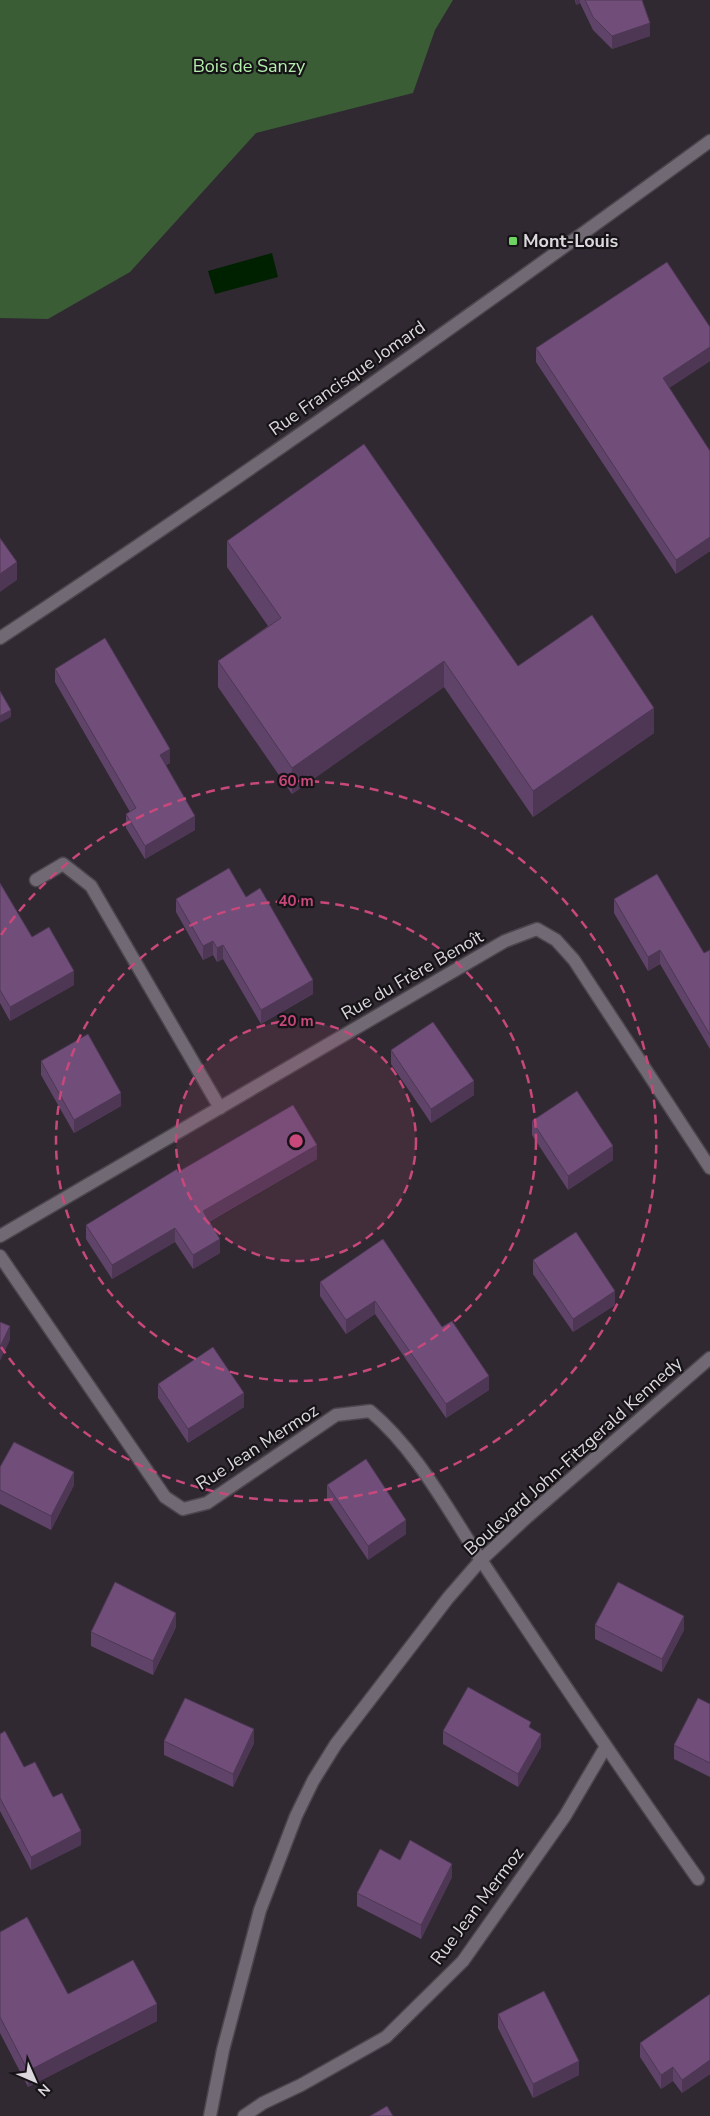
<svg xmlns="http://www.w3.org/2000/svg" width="710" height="2116" font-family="'Nunito Sans',sans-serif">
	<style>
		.green { fill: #3a5d36 }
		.water { fill: #002100 }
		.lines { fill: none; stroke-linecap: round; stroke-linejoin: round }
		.minor-casing { stroke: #4b454d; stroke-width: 15 }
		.minor { stroke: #716973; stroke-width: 12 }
		.wall { fill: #604368 }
		.shaded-wall { fill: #4e3755 }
		.building { fill: #704e79; stroke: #4e3755 }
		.ring { fill: none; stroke: #c8487c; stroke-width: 2.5; stroke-dasharray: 9 6 }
		.poi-dot { fill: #6dd361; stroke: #161317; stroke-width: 2 }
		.labels { text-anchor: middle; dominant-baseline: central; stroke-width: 4.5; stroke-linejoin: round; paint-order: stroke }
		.park-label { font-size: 18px; fill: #b4eeac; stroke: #161317 }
		.poi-label { font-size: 18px; font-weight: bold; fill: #dbd7dd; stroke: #161317; text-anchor: start }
		.street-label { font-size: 18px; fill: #dbd7dd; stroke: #161317 }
		.centre { fill: #c8487c; stroke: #161317; stroke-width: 2.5 }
		.ring-label { font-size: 15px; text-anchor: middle; font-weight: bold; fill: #c8487c; stroke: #161317; stroke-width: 4.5; stroke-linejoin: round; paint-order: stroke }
	</style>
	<rect width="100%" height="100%" fill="#302932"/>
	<polygon class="green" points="0,0 453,0 435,30 413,93 256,133 130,272 48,319 0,318"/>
	<polygon class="water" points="272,253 278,277 215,294 208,271"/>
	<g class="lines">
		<g class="minor-casing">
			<g id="minor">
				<path d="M 0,638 C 241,479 477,311 710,141"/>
				<polyline points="36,880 63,864 91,886 220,1108"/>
				<polyline points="0,1236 505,941 537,929 556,940 574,960 710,1168"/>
				<path d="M 0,1256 L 165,1497 L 183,1509 L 207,1503 L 336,1415 L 370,1411 C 419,1452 451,1516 487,1569 C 556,1673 626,1777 698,1879"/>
				<polyline points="210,2116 223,2050 260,1910 296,1816 313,1781 336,1744 448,1598 481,1560 526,1518 710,1358"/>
				<polyline points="244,2116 263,2103 301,2085 386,2037 463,1961 565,1816 605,1748"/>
			</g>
		</g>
		<use href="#minor" class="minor"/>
	</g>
	<g class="wall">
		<polygon points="575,0 642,0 650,36 612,49 593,30 580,3 576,5"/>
		<polygon points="536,348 710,361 669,388 710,451 710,551 676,574 536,362"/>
		<polygon points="227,541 518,666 654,733 533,817 444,687 292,794 218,687 218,661 268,626 227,567"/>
		<polygon points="55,669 170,763 166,765 195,830 145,859 126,828 126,814 130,812 55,682"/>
		<polygon points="0,883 32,937 74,985 10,1021 0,1003"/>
		<polygon points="246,897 313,994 261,1024 223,959 217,962 213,955 203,960 176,912 176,899"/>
		<polygon points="614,899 704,953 710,950 710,1049 660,964 648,971 614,913"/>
		<polygon points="391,1050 474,1095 431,1123 391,1064"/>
		<polygon points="41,1061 121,1106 74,1133 41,1075"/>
		<polygon points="532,1121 613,1160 568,1190 532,1135"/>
		<polygon points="317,1159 209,1222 220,1253 193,1269 175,1242 112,1279 86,1239 86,1225 178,1172"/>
		<polygon points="383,1239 442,1327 489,1390 446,1418 375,1314 346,1334 320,1296 320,1282"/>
		<polygon points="533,1260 615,1305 573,1332 533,1274"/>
		<polygon points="158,1384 244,1407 188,1443 158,1398"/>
		<polygon points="0,1467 74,1485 51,1530 0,1504"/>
		<polygon points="327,1485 406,1534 368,1560 327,1499"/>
		<polygon points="595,1625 684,1630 662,1672 595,1639"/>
		<polygon points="176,1627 153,1675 91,1646 91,1632"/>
		<polygon points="710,1704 710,1777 674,1759 674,1745"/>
		<polygon points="443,1731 541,1747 518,1787 443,1744"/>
		<polygon points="0,1734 24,1767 53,1797 81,1845 31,1870 0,1811"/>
		<polygon points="164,1741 254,1743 233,1787 164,1755"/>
		<polygon points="400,1860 452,1877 421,1939 357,1906 357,1893"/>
		<polygon points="0,1932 68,1994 157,2021 28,2087 0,2033"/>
		<polygon points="710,1994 710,2074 682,2093 673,2081 661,2089 640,2057 640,2043"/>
		<polygon points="498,2014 579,2075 533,2098 498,2028"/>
	</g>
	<g class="shaded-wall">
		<polygon points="576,0 580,0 580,3 576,5"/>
		<polygon points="650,23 650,36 612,49 612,36"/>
		<polygon points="710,347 710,361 663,392 663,378"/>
		<polygon points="710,537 710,551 676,574 676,560"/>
		<polygon points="17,562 17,580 0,592 0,574"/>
		<polygon points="444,661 444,687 292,794 292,768"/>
		<polygon points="654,708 654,733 533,817 533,791"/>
		<polygon points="11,710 11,717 0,723 0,716"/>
		<polygon points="170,749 170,763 160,769 160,755"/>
		<polygon points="195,816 195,830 145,859 145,846"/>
		<polygon points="213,941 213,955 203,960 203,946"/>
		<polygon points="223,945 223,959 217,962 217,948"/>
		<polygon points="660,950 660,964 648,971 648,957"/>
		<polygon points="74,971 74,985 10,1021 10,1007"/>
		<polygon points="313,980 313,994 261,1024 261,1010"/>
		<polygon points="474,1081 474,1095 431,1123 431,1109"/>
		<polygon points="121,1093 121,1106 74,1133 74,1120"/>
		<polygon points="317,1145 317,1159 203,1225 203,1211"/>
		<polygon points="613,1146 613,1160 568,1190 568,1176"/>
		<polygon points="175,1228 175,1242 112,1279 112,1265"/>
		<polygon points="220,1239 220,1253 193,1269 193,1255"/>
		<polygon points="615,1291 615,1305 573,1332 573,1319"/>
		<polygon points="375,1301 375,1314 346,1334 346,1320"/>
		<polygon points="10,1326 10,1340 0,1361 0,1347"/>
		<polygon points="489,1376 489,1390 446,1418 446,1404"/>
		<polygon points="244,1393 244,1407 188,1443 188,1429"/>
		<polygon points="74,1472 74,1485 51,1530 51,1516"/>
		<polygon points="406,1520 406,1534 368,1560 368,1546"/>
		<polygon points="176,1613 176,1627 153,1675 153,1661"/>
		<polygon points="684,1616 684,1630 662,1672 662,1659"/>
		<polygon points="254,1729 254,1743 233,1787 233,1774"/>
		<polygon points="541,1734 541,1747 518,1787 518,1774"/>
		<polygon points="81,1831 81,1845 31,1870 31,1857"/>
		<polygon points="452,1864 452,1877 421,1939 421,1925"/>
		<polygon points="157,2004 157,2021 28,2087 28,2071"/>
		<polygon points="710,2060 710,2074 682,2093 682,2080"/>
		<polygon points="579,2061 579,2075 533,2098 533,2084"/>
		<polygon points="673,2067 673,2081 661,2089 661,2075"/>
	</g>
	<g class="building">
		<polygon points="585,0 642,0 650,23 612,36 593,17"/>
		<polygon points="667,262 710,327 710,347 663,378 710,451 710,537 676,560 536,348"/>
		<polygon points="364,444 518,666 592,615 654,708 533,791 444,661 292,768 218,661 281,618 227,541"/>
		<polygon points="0,538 17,562 0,574"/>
		<polygon points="105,638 170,749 160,755 195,816 145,846 126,814 136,808 55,669"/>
		<polygon points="0,691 11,710 0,716"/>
		<polygon points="229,868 246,897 260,888 313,980 261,1010 223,945 217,948 213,941 203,946 176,899"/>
		<polygon points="657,874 704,953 710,950 710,1035 660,950 648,957 614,899"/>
		<polygon points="0,883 32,937 49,927 74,971 10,1007 0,990"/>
		<polygon points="433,1022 474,1081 431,1109 391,1050"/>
		<polygon points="88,1034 121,1093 74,1120 41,1061"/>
		<polygon points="577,1091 613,1146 568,1176 532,1121"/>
		<polygon points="293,1105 317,1145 203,1211 220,1239 193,1255 175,1228 112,1265 86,1225 177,1169 178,1172"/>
		<polygon points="576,1232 615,1291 573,1319 533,1260"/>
		<polygon points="383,1239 442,1327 452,1321 489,1376 446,1404 375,1301 346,1320 320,1282"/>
		<polygon points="0,1322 10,1326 0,1347"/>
		<polygon points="213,1347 244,1393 188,1429 158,1384"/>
		<polygon points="14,1442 74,1472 51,1516 0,1490 0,1467"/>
		<polygon points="366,1459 406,1520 368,1546 327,1485"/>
		<polygon points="115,1582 176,1613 153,1661 91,1632"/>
		<polygon points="618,1582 684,1616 662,1659 595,1625"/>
		<polygon points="468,1687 531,1722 529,1727 541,1734 518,1774 443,1731"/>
		<polygon points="185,1698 254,1729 233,1774 164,1741"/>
		<polygon points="698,1698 710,1704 710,1763 674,1745"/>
		<polygon points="5,1731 24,1767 35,1762 53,1797 62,1793 81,1831 31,1857 0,1798 0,1734"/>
		<polygon points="410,1840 452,1864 421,1925 357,1893 380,1849 400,1860"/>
		<polygon points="27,1917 68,1994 133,1960 157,2004 28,2071 0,2017 0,1932"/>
		<polygon points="544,1991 579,2061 533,2084 498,2014"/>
		<polygon points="710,1994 710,2060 682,2080 673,2067 661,2075 640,2043"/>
		<polygon points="387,2106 393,2116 370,2116"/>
	</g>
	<circle cx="296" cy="1141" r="120" fill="#c8487c" fill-opacity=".12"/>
	<g class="ring">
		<circle cx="296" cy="1141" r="120"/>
		<circle cx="296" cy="1141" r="240"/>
		<path d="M1 935A360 360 0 1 1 1 1347"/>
	</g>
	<rect class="poi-dot" x="508" y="236" width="10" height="10" rx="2.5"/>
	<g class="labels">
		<g class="park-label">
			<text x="249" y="66">Bois de Sanzy</text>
		</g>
		<g class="poi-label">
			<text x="523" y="241">Mont-Louis</text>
		</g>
		<g class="street-label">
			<text transform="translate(347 378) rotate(-35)">Rue Francisque Jomard</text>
			<text transform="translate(412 975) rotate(-30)">Rue du Frère Benoît</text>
			<text transform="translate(257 1447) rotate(-33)">Rue Jean Mermoz</text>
			<text transform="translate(573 1456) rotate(-42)">Boulevard John-Fitzgerald Kennedy</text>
			<text transform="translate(477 1906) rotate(-53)">Rue Jean Mermoz</text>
		</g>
	</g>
	<circle cx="296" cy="1141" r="8" class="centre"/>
	<g class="ring-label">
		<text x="296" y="786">60 m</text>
		<text x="296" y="906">40 m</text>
		<text x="296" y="1026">20 m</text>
	</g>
	<g transform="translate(35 2081) rotate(135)" stroke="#161317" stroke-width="4" paint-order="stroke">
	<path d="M0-4L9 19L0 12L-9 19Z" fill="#dbd7dd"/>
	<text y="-8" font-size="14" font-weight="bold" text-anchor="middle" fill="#dbd7dd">N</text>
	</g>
</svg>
